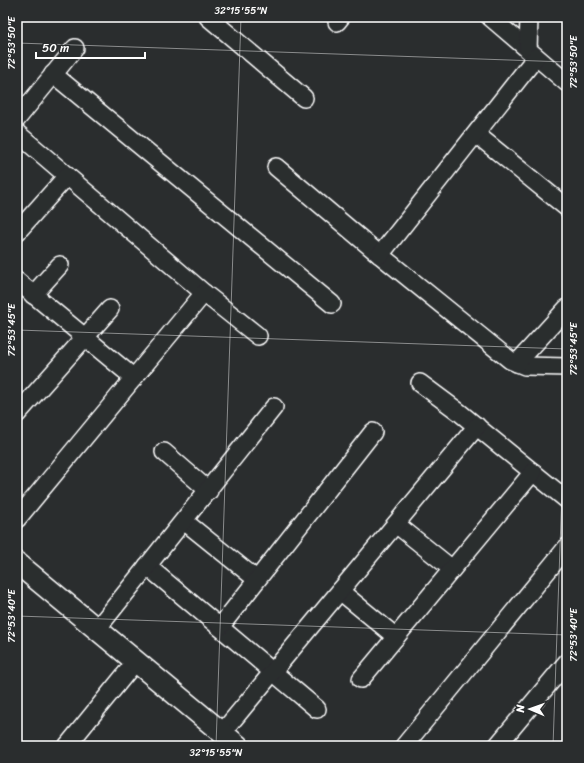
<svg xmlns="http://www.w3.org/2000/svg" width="584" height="763" font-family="Sriracha,sans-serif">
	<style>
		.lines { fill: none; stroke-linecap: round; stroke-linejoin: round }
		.minor-casing { stroke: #fff; stroke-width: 20 }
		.tertiary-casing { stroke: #fff; stroke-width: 24 }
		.minor { stroke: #2a2d2e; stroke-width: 17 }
		.tertiary { stroke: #2a2d2e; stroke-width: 21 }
		.ticks { fill: none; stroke: #fff; stroke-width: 1; stroke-opacity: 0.45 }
		.neatline { fill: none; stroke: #fff; stroke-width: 1.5 }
		.ticks-label { font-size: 10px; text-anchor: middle; fill: #fff }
	</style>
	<rect width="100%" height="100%" fill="#2a2d2e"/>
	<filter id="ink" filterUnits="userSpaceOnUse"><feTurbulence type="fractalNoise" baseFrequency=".025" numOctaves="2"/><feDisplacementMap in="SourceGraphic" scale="8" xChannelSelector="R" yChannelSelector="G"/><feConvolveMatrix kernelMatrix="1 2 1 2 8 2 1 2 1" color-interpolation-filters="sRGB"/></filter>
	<g filter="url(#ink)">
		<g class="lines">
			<g class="minor-casing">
				<g id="minor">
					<polyline points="208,17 304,98"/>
					<polyline points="490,17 567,83"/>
					<polyline points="337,22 341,17"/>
					<polyline points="528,50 529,17"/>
					<polyline points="53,74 332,304"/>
					<polyline points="17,119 75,48"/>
					<polyline points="17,133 204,293 258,336"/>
					<polyline points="476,134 567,208"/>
					<polyline points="276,167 380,255 510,360 525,366 567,367"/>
					<polyline points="17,232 67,176"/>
					<polyline points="380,255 536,57"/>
					<polyline points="17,281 134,378"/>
					<polyline points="33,295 60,265"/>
					<polyline points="517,363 567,308"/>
					<polyline points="420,383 459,412 567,500"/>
					<polyline points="17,414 110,309"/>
					<polyline points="164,452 209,491"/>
					<polyline points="17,519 204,293"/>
					<polyline points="184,521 256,579"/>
					<polyline points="396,524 452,569"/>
					<polyline points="147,566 317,709"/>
					<polyline points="340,591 396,637"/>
					<polyline points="220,627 373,432"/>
					<polyline points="97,629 274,407"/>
					<polyline points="361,679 533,472"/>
					<polyline points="222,733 477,426"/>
					<polyline points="67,746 136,661"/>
					<polyline points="404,746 567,547"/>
					<polyline points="497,746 567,662"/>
				</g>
			</g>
			<g class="tertiary-casing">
				<polyline id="tertiary" points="17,563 238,746"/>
			</g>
			<use href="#minor" class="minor"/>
			<use href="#tertiary" class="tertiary"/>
		</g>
	</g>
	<path class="ticks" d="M 17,43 L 567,62M 17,330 L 567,349M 17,616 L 567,635M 216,746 L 241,17M 553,746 L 567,348"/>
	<rect width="584" height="763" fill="none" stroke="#2a2d2e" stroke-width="44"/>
	<g transform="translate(530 709) rotate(272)" stroke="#2a2d2e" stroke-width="3" paint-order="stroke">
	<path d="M0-3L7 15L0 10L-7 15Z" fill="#ffffff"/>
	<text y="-6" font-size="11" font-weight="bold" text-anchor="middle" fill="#ffffff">N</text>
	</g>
	<path d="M36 52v6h109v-6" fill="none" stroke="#ffffff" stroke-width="2"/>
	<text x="42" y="52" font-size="12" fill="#ffffff" stroke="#2a2d2e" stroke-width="3" paint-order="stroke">50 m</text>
	<rect x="22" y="22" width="540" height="719" class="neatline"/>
	<g class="ticks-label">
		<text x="241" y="14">32°15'55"N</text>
		<text transform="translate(11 43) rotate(-90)" y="4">72°53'50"E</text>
		<text transform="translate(573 62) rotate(-90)" y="4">72°53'50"E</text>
		<text transform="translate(11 330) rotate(-90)" y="4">72°53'45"E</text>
		<text transform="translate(573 349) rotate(-90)" y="4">72°53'45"E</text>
		<text transform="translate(11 616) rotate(-90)" y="4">72°53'40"E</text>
		<text transform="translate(573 635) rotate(-90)" y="4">72°53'40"E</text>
		<text x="216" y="756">32°15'55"N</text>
	</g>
</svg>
